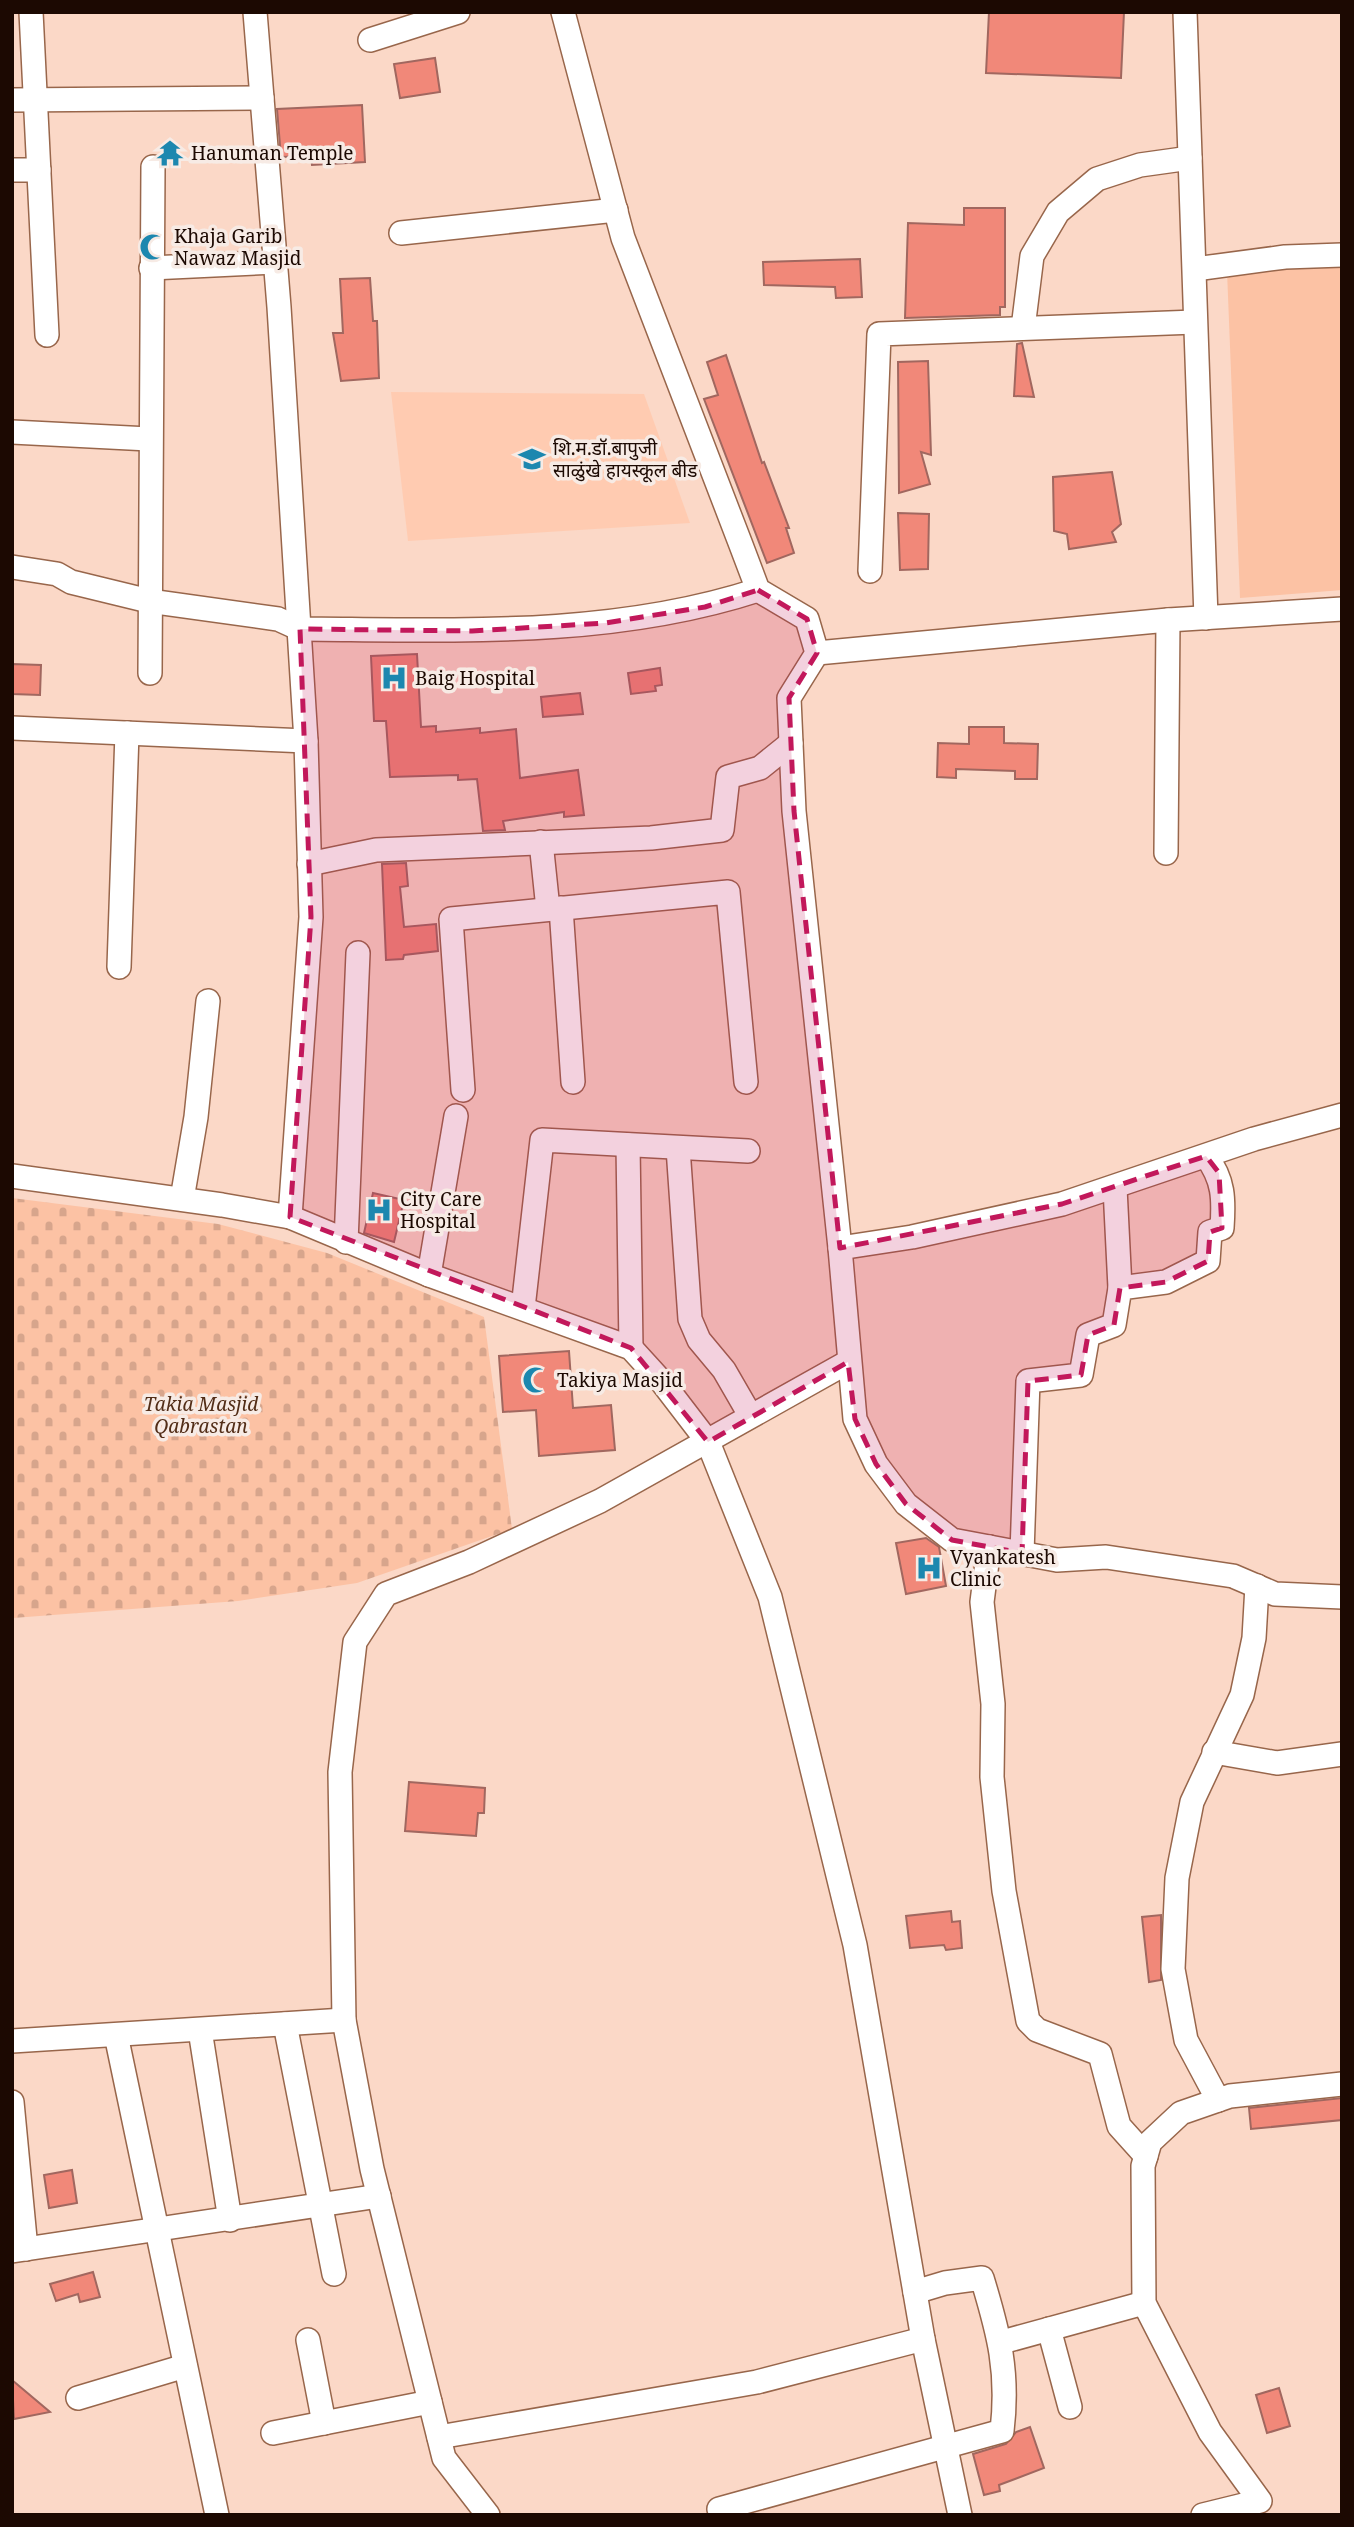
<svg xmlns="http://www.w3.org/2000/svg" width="1354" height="2527" font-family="'Noto Serif','Noto Sans Devanagari',serif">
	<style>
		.built { fill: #ffcbb1 }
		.cemetery { fill: url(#cemetery-stones) }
		.green { fill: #fcc2a4 }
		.building { fill: #f18879; stroke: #a1675f; stroke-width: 2 }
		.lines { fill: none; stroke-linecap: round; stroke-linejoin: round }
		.street-casing { stroke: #98664b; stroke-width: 26 }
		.street { stroke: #fff; stroke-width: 23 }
		.marked { fill: #c2185b; fill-opacity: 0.2; stroke: #c2185b; stroke-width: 5; stroke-dasharray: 14 9; stroke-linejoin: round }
		.labels { text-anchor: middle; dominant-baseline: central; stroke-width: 7; stroke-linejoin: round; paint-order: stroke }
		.poi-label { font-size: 19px; fill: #1c0902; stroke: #f7ebe5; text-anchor: start }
		.park-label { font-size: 19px; font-style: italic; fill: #522d17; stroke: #f7ebe5 }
	</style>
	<defs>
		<pattern id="cemetery-stones" width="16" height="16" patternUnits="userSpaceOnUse" patternTransform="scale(1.75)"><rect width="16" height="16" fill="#fcc2a4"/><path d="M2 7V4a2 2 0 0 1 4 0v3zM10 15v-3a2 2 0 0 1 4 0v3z" fill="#d7a58c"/></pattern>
	</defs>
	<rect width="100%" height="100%" fill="#fbd8c7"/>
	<polygon class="built" points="391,392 644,394 690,523 408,541"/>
	<polygon class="cemetery" points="12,1198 218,1224 327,1253 484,1317 512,1529 357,1583 238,1601 13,1618"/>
	<polygon class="green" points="1342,267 1342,590 1240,598 1227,271"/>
	<g class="building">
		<polygon points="989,12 1124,12 1121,78 986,73"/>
		<polygon points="435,58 440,92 400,98 394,64"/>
		<polygon points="362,105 365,162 312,165 311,156 281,157 277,109"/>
		<polygon points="964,208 1005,208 1005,307 1000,307 1000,315 905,318 908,223 964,225"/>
		<polygon points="860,259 862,297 836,298 835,287 764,285 763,262"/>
		<polygon points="370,278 373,321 377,321 379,378 341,381 333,333 343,333 340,279"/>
		<polygon points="1022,343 1034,397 1014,396 1017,344"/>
		<polygon points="726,355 762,463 764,462 789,528 786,528 794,553 767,563 704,399 718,395 707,362"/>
		<polygon points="928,361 931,455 921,452 930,484 899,493 898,362"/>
		<polygon points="1112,472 1121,524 1112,532 1116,542 1069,549 1067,534 1054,531 1053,477"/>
		<polygon points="898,513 929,514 928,569 900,570"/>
		<polygon points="417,654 421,727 436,726 436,732 480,728 480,733 516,729 520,778 578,770 584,815 564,817 564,812 503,821 505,830 483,831 477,779 458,780 458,775 390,777 386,721 374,721 371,656"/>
		<polygon points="12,664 41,665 40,695 12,694"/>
		<polygon points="660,668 662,685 655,686 656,691 631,694 628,673"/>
		<polygon points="580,693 583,714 543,717 541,697"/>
		<polygon points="969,727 1004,727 1004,743 1038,744 1037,779 1015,779 1015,771 956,769 956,778 937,777 938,743 969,744"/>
		<polygon points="406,863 408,886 400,887 404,927 436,924 438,951 404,955 403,959 386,960 382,864"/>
		<polygon points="373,1193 404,1200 394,1242 364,1233"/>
		<polygon points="569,1351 573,1408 611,1405 615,1450 539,1456 536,1410 503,1412 499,1356"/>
		<polygon points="926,1538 939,1547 946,1586 906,1594 896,1543"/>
		<polygon points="409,1782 485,1788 484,1813 478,1813 476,1836 405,1831"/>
		<polygon points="951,1911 952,1922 960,1921 962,1948 946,1950 944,1945 910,1948 906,1916"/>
		<polygon points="1161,1915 1161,1980 1149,1982 1142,1917"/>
		<polygon points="1342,2098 1342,2120 1251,2129 1249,2108"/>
		<polygon points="72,2170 77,2203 49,2208 44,2175"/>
		<polygon points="93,2272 100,2297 80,2302 78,2294 56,2301 50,2284"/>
		<polygon points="12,2380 50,2412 14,2419"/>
		<polygon points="1279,2388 1290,2426 1267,2433 1256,2395"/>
		<polygon points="1030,2427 1044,2468 999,2485 1000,2491 984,2495 973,2454 1006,2444 1016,2432"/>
	</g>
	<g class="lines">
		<g class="street-casing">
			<g id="street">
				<polyline points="31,12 47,335"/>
				<polyline points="255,12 279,307 306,741 311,917 290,1217"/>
				<polyline points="563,12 623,238 741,545 758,590 807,619 817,653 789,698 794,811 840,1248 855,1419 876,1464 906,1504 952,1540 1057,1560 1106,1557 1233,1576 1275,1594 1342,1597"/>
				<polyline points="1185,12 1206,618"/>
				<polyline points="370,40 458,12"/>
				<polyline points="12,100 262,98"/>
				<polyline points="12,170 39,170"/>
				<polyline points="401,233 616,210"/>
				<polyline points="151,268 275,262"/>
				<polyline points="1195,269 1285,257 1342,255"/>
				<polyline points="1023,328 1032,256 1058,212 1097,179 1140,165 1190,158"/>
				<polyline points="12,432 149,439"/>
				<path d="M 12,567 L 57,574 L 71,582 L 149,601 L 278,619 L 300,629 C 453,630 611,638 758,590"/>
				<polyline points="870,571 879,334 1195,322"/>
				<polyline points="817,653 1168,620 1342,609"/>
				<polyline points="150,673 153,167"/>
				<polyline points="12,728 306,741"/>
				<polyline points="541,842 548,909"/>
				<polyline points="1166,853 1168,620"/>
				<polyline points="309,864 376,850 651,838 722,830 728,777 760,768 791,743"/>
				<polyline points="561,908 573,1082"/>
				<polyline points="119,967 127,733"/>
				<polyline points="463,1090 451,919 728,892 746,1082"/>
				<polyline points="628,1145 631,1348"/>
				<polyline points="678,1148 690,1319 699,1340 724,1370 750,1415"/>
				<polyline points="12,1176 222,1205 290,1217 429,1275 631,1348 662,1382 708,1442 770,1597 855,1945 923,2339 960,2515"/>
				<polyline points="1115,1188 1120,1288"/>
				<polyline points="182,1199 196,1117 208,1001"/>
				<polyline points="346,1242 358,953"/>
				<polyline points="840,1248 912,1237 1062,1204 1254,1139 1342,1115"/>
				<polyline points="429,1275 456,1116"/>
				<polyline points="523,1308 542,1140 748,1151"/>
				<polyline points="989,1547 982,1602 993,1704 992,1777 1004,1891 1028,2021 1037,2030 1100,2054 1119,2126 1146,2156"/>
				<path d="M 1022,1553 L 1028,1381 L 1081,1375 L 1088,1335 L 1114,1325 L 1120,1288 L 1166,1282 L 1208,1261 L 1210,1232 L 1222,1228 C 1224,1199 1224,1180 1206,1156"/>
				<polyline points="1214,1752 1277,1763 1342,1754"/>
				<polyline points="285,2024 334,2274"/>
				<polyline points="200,2030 230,2220"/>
				<polyline points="116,2035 217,2515"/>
				<polyline points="12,2041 344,2020"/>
				<polyline points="1218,2100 1186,2040 1173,1969 1177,1878 1192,1802 1242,1695 1254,1638 1257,1586"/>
				<polyline points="12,2102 26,2249"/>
				<polyline points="12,2251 379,2196"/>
				<polyline points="1049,2329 1070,2407"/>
				<polyline points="308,2340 324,2423"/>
				<polyline points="1002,2342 1144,2303"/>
				<polyline points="78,2398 185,2366"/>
				<polyline points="273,2433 430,2402"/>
				<polyline points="439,2437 757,2382 923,2339"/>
				<path d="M 719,2509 L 1002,2431 C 1009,2372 999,2334 982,2278 L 945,2283 L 915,2292"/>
				<polyline points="488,2515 444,2458 372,2169 344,2020 340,1772 355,1642 386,1594 469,1562 600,1501 848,1362"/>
				<polyline points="1203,2515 1260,2501 1210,2432 1144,2303 1143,2166 1150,2142 1181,2113 1230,2096 1342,2084"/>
			</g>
		</g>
		<use href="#street" class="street"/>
	</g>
	<path class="marked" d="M 758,590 L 807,619 L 817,653 L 789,698 L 794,811 L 840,1248 L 1062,1204 L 1206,1156 L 1219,1173 L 1222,1228 L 1210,1232 L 1208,1261 L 1166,1282 L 1120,1288 L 1114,1325 L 1088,1335 L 1081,1375 L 1028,1381 L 1022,1553 L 952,1540 L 906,1504 L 876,1464 L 855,1419 L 848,1362 L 708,1442 L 631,1348 L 290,1217 L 311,917 L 300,629 L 472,631 L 605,623 L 705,607 Z"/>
	<defs>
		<g id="temple-bare" transform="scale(2.1)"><path d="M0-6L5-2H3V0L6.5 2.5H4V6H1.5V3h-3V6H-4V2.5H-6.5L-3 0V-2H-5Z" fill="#1c87af" stroke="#f7ebe5" stroke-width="2.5" paint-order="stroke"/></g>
		<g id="mosque-bare" transform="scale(2.1)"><path d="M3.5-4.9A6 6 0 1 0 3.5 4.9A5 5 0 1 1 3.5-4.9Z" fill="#1c87af" stroke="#f7ebe5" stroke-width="2.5" paint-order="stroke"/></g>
		<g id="university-bare" transform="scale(2.1)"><path d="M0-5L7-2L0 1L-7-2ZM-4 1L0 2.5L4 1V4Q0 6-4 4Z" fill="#1c87af" stroke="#f7ebe5" stroke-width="2.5" paint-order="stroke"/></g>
		<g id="hospital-bare" transform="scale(2.1)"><path d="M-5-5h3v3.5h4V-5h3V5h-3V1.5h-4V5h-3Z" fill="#1c87af" stroke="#f7ebe5" stroke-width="2.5" paint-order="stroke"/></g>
	</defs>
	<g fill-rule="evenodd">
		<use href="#temple-bare" x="170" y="153"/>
		<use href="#mosque-bare" x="153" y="247"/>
		<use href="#university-bare" x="532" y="459"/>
		<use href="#hospital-bare" x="394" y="678"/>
		<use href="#hospital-bare" x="379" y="1210"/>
		<use href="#mosque-bare" x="536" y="1380"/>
		<use href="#hospital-bare" x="929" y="1568"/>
	</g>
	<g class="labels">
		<g class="poi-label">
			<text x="191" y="153">Hanuman Temple</text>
			<text x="174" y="236">Khaja Garib<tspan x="174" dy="22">Nawaz Masjid</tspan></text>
			<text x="553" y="448">शि.म.डॉ.बापुजी<tspan x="553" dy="22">साळुंखे हायस्कूल बीड</tspan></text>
			<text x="415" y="678">Baig Hospital</text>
			<text x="400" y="1199">City Care<tspan x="400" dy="22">Hospital</tspan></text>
			<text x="557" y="1380">Takiya Masjid</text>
			<text x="950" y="1557">Vyankatesh<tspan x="950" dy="22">Clinic</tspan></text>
		</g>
		<g class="park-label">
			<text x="201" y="1404">Takia Masjid<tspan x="201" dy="22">Qabrastan</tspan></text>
		</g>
	</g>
	<rect width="1354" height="2527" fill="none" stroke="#1c0902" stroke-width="28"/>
</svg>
